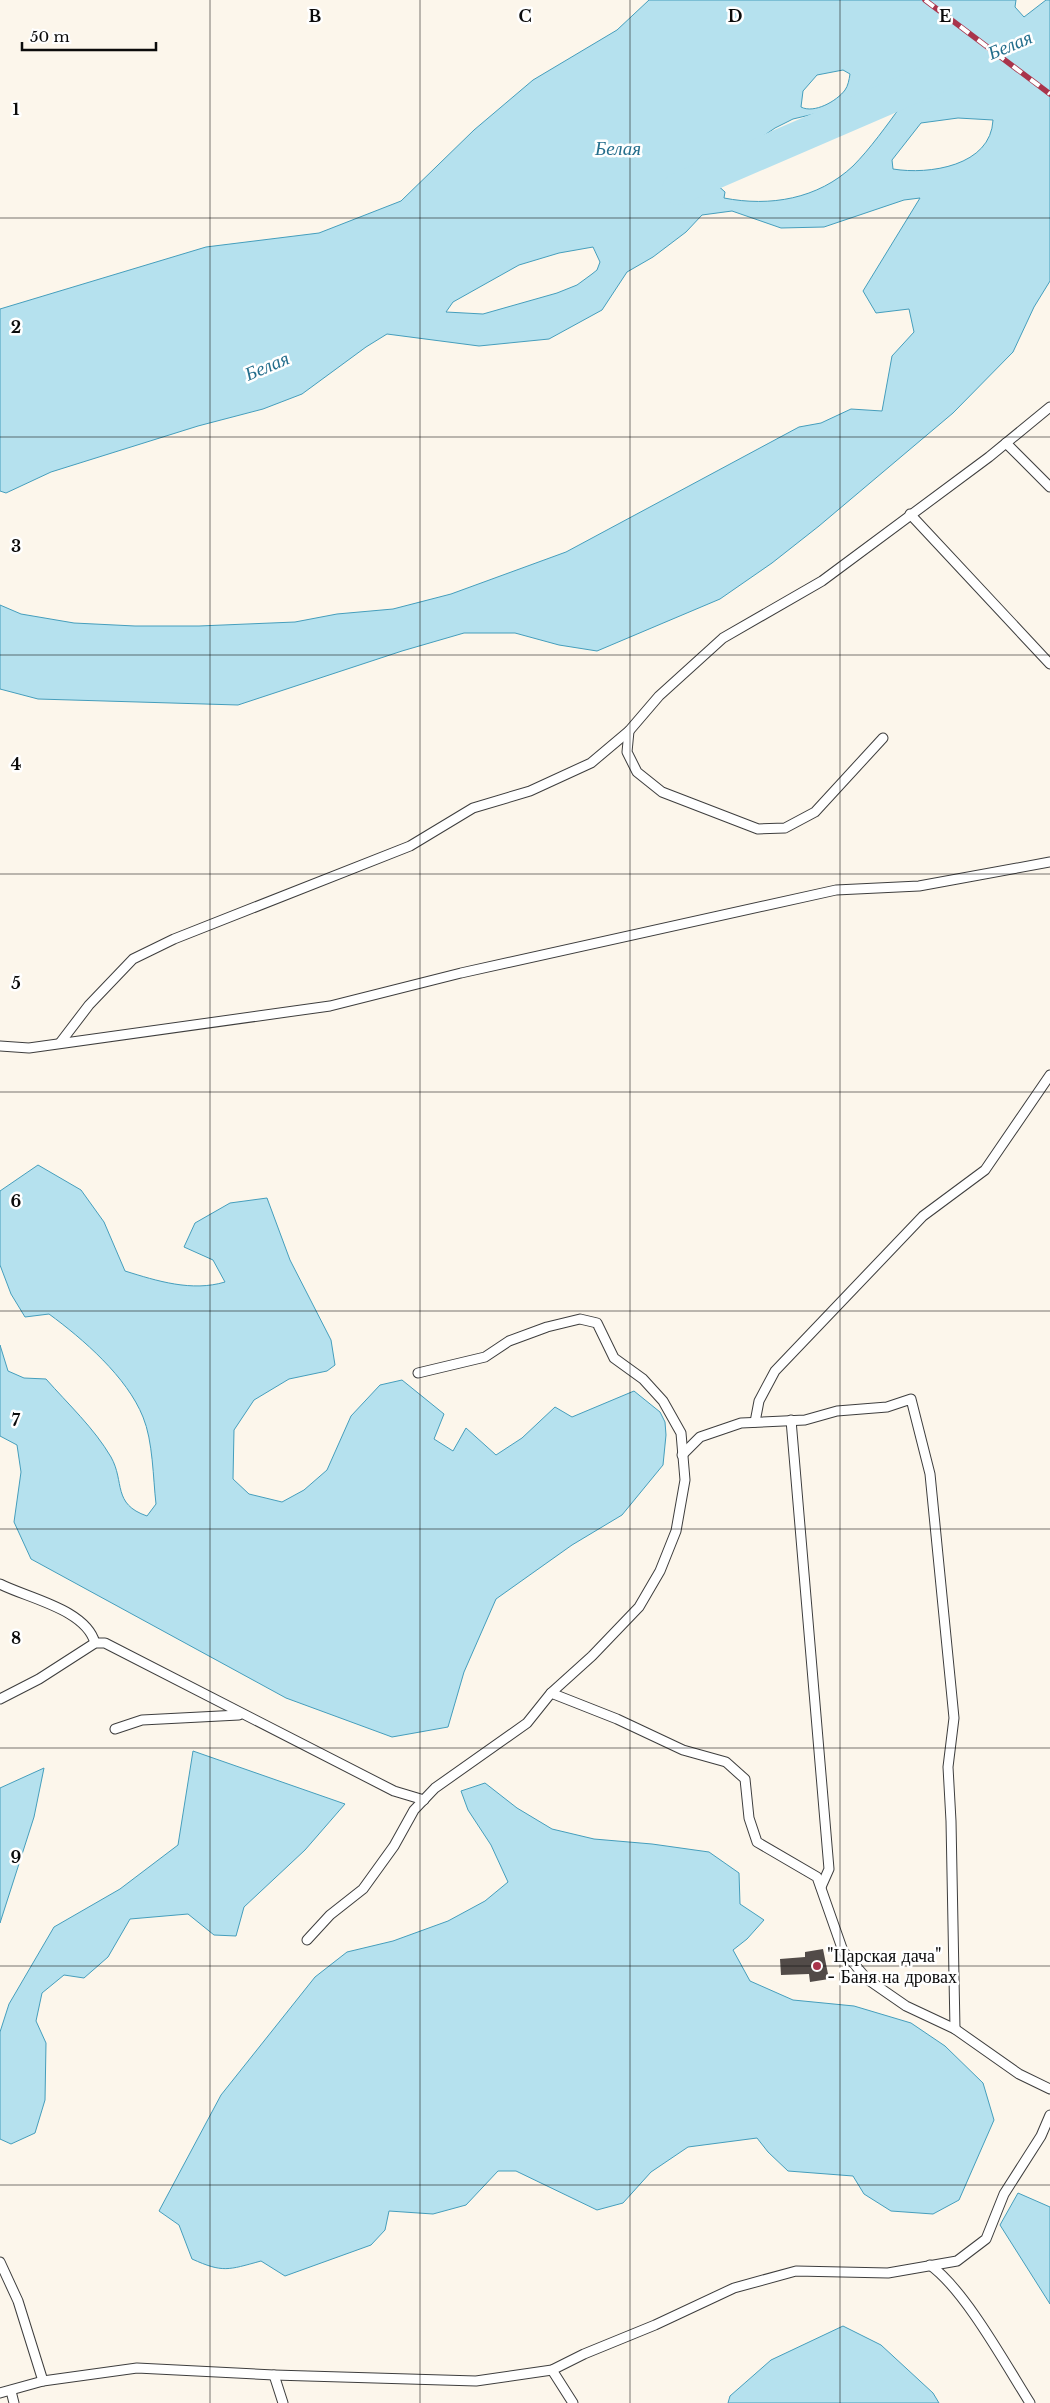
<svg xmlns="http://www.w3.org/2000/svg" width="1050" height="2403" font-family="'Libre Baskerville',serif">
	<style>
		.water { fill: #b5e1ee; stroke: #459ebc; fill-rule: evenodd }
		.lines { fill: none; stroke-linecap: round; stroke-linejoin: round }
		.river { stroke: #b5e1ee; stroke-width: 32 }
		.building { fill: #524b48 }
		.service-casing { stroke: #3e3e3e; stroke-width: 11 }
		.service { stroke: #fff; stroke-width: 9 }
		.rail-casing { stroke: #a9344b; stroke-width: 5.5 }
		.rail { stroke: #fff; stroke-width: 4; stroke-dasharray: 11; stroke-linecap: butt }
		.grid { fill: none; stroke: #0b0b0b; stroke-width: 1; stroke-opacity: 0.55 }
		.poi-dot { fill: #a9344b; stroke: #fff; stroke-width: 2 }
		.labels { text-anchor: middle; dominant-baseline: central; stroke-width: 5; stroke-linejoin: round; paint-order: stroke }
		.poi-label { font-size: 18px; fill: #0b0b0b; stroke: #fff; text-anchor: start }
		.water-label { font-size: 19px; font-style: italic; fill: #246e8c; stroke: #fff }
		.grid-label { font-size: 16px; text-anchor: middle; font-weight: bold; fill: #0b0b0b; stroke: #fff; stroke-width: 5; stroke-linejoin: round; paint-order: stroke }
	</style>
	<rect width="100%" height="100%" fill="#fcf6eb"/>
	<g class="water">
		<path d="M 649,0 L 1016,0 L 1015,7 L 1024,17 L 1046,0 L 1050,0 L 1050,281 L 1034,307 L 1013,352 L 953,413 L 819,526 L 772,563 L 720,599 L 597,651 L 559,645 L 515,633 L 464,633 L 402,651 L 238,705 L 38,699 L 0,689 L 0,605 L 21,614 L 74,623 L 135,626 L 199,626 L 295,622 L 337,614 L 393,609 L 451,594 L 566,552 L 799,427 L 821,423 L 851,409 L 882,411 L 892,356 L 914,332 L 909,309 L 876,313 L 863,291 L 920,198 L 904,200 L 824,227 L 781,228 L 732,211 L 702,215 L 686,232 L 653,257 L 627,272 L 602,310 L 549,339 L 479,346 L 387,334 L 366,347 L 302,394 L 263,409 L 198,426 L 51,472 L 6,493 L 0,491 L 0,309 L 206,247 L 319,233 L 401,201 L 474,130 L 533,80 L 617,30 ZM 843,70 L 850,74 C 849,80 848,86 845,90 C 837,101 814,114 801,107 L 803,91 L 817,75 ZM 897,85 L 901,106 C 887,125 870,149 853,166 C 818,199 770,207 724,198 L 725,192 L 715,183 L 718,167 L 775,128 L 793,119 L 839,108 ZM 958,118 L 993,120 C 991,166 929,175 893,169 L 892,160 L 921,123 ZM 593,247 L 600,262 L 597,270 L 592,274 L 577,285 L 557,293 L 483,314 L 446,312 L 453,302 L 519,265 L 559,253 Z"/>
		<path d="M 38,1165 L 81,1190 L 104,1222 L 125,1271 C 157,1281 192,1292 225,1282 L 213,1260 L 184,1247 L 195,1223 L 230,1203 L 267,1198 L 290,1260 L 331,1340 L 335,1365 L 327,1371 L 289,1379 L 254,1400 L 234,1430 L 233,1479 L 249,1494 L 282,1502 L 304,1490 L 327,1470 L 351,1416 L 380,1385 L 402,1380 L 444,1414 L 434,1439 L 453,1451 L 466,1428 L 496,1455 L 522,1438 L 555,1407 L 572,1417 L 634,1391 L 660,1412 L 665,1422 L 666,1435 L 663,1465 L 622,1515 L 572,1545 L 496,1599 L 464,1672 L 448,1727 L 392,1737 L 286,1698 L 31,1559 L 14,1522 L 21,1472 L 17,1445 L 0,1436 L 0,1345 L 8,1371 L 24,1378 L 46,1379 C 68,1404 94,1428 111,1457 C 125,1482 112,1504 147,1516 L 156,1504 C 153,1478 153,1441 143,1417 C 127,1377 83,1339 49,1314 L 25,1317 L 11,1294 L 0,1265 L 0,1191 Z"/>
		<polygon points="193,1751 345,1804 305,1850 244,1907 236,1936 214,1935 188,1914 130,1919 108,1957 84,1978 64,1975 42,1993 36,2021 46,2043 45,2100 35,2133 11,2144 0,2139 0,2032 9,2004 54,1927 120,1889 178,1845"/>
		<polygon points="44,1768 34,1817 0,1923 0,1788"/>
		<path d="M 485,1783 L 517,1808 L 552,1829 L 594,1839 L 652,1844 L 709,1852 L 739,1873 L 740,1904 L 764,1920 L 747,1939 L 733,1950 L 750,1981 L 793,2000 L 854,2006 L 911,2023 L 945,2046 L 983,2083 L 994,2120 L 959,2200 L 933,2214 L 891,2211 L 864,2194 L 853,2176 L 788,2171 L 768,2152 L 757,2138 L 688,2147 L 651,2172 L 623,2203 L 597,2210 L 516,2171 L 498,2171 L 466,2205 L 433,2214 L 389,2211 L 385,2230 L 371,2245 L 285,2276 L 261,2261 C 228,2270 223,2273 192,2259 L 179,2225 L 159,2211 L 221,2095 L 315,1977 L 347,1952 L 393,1941 L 448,1921 L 485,1901 L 508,1882 L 491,1845 L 468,1810 L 461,1791 Z"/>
		<polygon points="1018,2193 1050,2207 1050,2304 1000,2225"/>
		<polygon points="843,2326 881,2345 933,2393 939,2403 728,2403 730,2396 771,2360"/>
	</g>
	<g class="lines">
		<polyline class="river" points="678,189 940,76"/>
	</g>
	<polygon class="building" points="823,1949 829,1979 810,1982 809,1974 781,1975 780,1959 805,1957 805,1952"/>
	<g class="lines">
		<g class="service-casing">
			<g id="service">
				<polyline points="1006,443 1050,487"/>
				<polyline points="910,514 1050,664"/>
				<polyline points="629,731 627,752 637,772 662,792 758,829 785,828 815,812 883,738"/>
				<polyline points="60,1043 89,1005 133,959 174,939 410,846 473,808 530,791 591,763 629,731 659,696 723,638 822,581 989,457 1050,407"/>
				<polyline points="0,1046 29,1048 330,1006 461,973 836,890 919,886 1050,862"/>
				<polyline points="418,1373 485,1357 509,1341 547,1327 580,1319 597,1323 614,1358 643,1379 663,1401 681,1433 685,1480 676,1531 660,1571 639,1607 592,1656 551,1693"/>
				<polyline points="791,1420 829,1869 821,1887"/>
				<polyline points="755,1422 759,1401 775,1371 923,1216 985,1170 1050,1075"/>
				<polyline points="682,1455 700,1437 741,1423 805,1420 837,1411 887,1407 911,1399 930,1474 954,1718 948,1767 951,1821 955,2029"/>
				<path d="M 0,1584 C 27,1598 86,1609 95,1643"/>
				<polyline points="0,1699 39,1679 95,1643 105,1643 394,1791 424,1800"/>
				<polyline points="115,1729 142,1720 239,1715"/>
				<polyline points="307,1940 330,1915 363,1889 394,1846 414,1810 435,1788 527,1723 551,1693 617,1719 683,1750 726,1762 745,1779 749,1818 757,1842 817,1877 843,1951 867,1979 906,2006 955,2029 1019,2074 1050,2089"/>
				<polyline points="0,2262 18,2301 43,2381"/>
				<path d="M 930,2265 C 965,2290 1006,2365 1030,2403"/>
				<polyline points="552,2370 573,2403"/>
				<polyline points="274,2375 283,2403"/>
				<polyline points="11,2391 14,2403"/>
				<polyline points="0,2393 43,2381 137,2368 274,2375 476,2381 552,2370 584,2354 655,2325 734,2288 796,2271 888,2273 957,2261 986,2239 1004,2194 1041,2136 1050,2115"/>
			</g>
		</g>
		<use href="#service" class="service"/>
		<g class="rail-casing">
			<polyline id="rail" points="925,0 1050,94"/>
		</g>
		<use href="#rail" class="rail"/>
	</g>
	<path class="grid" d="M 210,0 L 210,2403M 420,0 L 420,2403M 630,0 L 630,2403M 840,0 L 840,2403M 0,218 L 1050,218M 0,437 L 1050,437M 0,655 L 1050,655M 0,874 L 1050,874M 0,1092 L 1050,1092M 0,1311 L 1050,1311M 0,1529 L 1050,1529M 0,1748 L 1050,1748M 0,1966 L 1050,1966M 0,2185 L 1050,2185"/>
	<circle class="poi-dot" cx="817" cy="1966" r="5"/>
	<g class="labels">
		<g class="poi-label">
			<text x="827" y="1956">"Царская дача"<tspan x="827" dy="21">- Баня на дровах</tspan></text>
		</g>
		<g class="water-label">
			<text transform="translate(1010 45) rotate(-23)">Белая</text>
			<text x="618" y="148">Белая</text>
			<text transform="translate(267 366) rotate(-23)">Белая</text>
		</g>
	</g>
	<g class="grid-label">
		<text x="315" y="22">B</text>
		<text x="525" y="22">C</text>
		<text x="735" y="22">D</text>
		<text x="945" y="22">E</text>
		<text x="16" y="115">1</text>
		<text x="16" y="333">2</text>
		<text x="16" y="552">3</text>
		<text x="16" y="770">4</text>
		<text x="16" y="989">5</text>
		<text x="16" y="1207">6</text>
		<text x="16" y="1426">7</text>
		<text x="16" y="1644">8</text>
		<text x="16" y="1863">9</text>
	</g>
	<path d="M22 42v8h134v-8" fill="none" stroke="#0b0b0b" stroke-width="2.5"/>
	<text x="30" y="42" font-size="15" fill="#0b0b0b" stroke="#ffffff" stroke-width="4" paint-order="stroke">50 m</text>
</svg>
